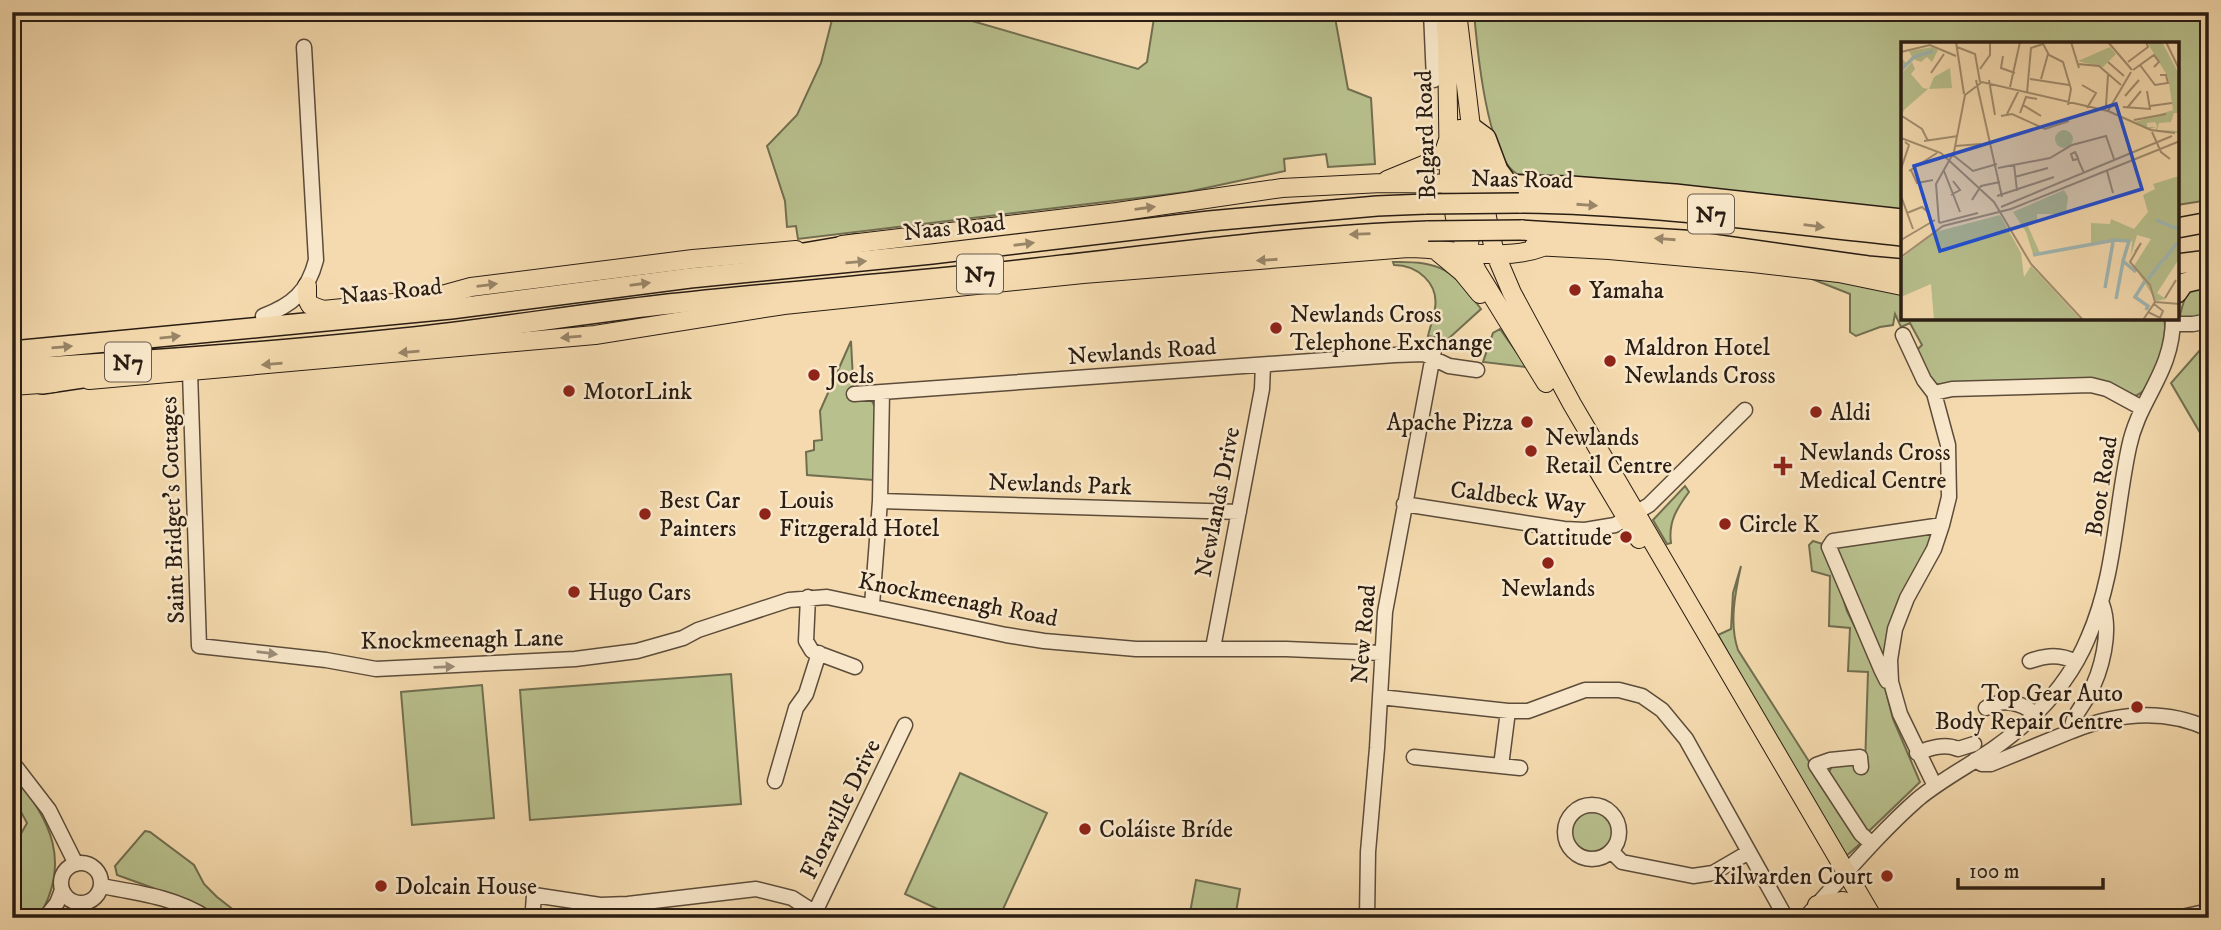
<svg xmlns="http://www.w3.org/2000/svg" width="2221" height="930" font-family="'IM FELL DW Pica',serif">
	<style>
		.green { fill: #b8c08d; stroke: #716e50; stroke-width: 2 }
		.lines { fill: none; stroke-linecap: round; stroke-linejoin: round }
		.stream { stroke: #717a74; stroke-width: 2.5 }
		.minor-casing { stroke: #5c4c3a; stroke-width: 17 }
		.major-casing { stroke: #2a1d13; stroke-width: 20 }
		.highway-casing { stroke: #2a1d13; stroke-width: 22 }
		.minor { stroke: #f8e7ca; stroke-width: 14 }
		.major { stroke: #f4daae; stroke-width: 18 }
		.highway { stroke: #f4daae; stroke-width: 19 }
		.highway-bridge-casing { stroke: #2a1d13; stroke-width: 22; stroke-linecap: butt }
		.highway-bridge { stroke: #f4daae; stroke-width: 19 }
		.oneway { fill: #998568 }
		.oneway2 { fill: #9b8c78 }
		.poi-dot { fill: #8f2418; stroke: #f8e7ca; stroke-width: 2.5 }
		.labels { text-anchor: middle; stroke-width: 5; stroke-linejoin: round; paint-order: stroke }
		.shield { fill: #f8e7ca; stroke: #685a4a; stroke-width: 2 }
		.shield-label { font-size: 23px; font-weight: bold; fill: #2a1d13 }
		.street-label { font-size: 24px; fill: #2a1d13; stroke: #f8e7ca }
		.poi-label { font-size: 24px; fill: #2a1d13; stroke: #f8e7ca; text-anchor: start }
		.inset-river { fill: none; stroke: #a0b8b5; stroke-width: 3.5 }
		.inset-road { fill: none; stroke: #a38e70; stroke-width: 2 }
		.view { fill: #1d4ed8; fill-opacity: 0.15; stroke: #1d4ed8; stroke-width: 3.5 }
		.inset-edge { fill: none; stroke: #2a1d13; stroke-width: 3.5 }
	</style>
	<rect width="100%" height="100%" fill="#f4daae"/>
	<filter id="stains"><feTurbulence type="fractalNoise" baseFrequency=".00286" numOctaves="4"/><feColorMatrix values="0 0 0 0 .2 0 0 0 0 .09 0 0 0 0 .02 0 0 0 .5 -.17"/></filter>
	<radialGradient id="worn" r=".72"><stop offset=".6" stop-color="#630" stop-opacity="0"/><stop offset="1" stop-color="#630" stop-opacity=".3"/></radialGradient>
	<path class="green" d="M834,12H941L1138,69L1147,62L1155,12H1334L1348,89L1371,98L1375,164L1328,167L1326,154L1284,159L1285,171L1187,192L798,239L796,226L787,227L785,201L767,146L797,115L821,63Z
		M1474,12H2209V200L2177,205V44H1902V211L1517,174C1486,155 1477,48 1474,12Z
		M1393,262C1443,261 1452,270 1481,309L1447,340L1428,336C1430,327 1434,317 1435,308C1439,283 1417,265 1394,265Z
		M1812,279L1902,288V318L2164,319C2169,336 2154,393 2134,396C2126,397 2120,392 2114,389L1936,384L1928,379L1915,352L1922,345L1910,323L1901,327L1895,314L1893,325L1880,327L1856,336L1850,332V294Z
		M2209,280V315L2178,324C2184,301 2183,286 2209,280Z
		M1500,329L1527,367L1483,362L1493,333Z
		M851,341L854,399L872,401L877,411L873,480L807,475L806,452L814,450V441L822,440L820,411Z
		M2208,341L2209,342V448L2171,383Z
		M1685,486L1689,492C1677,508 1668,522 1671,543L1667,544L1653,520Z
		M1938,529L1885,670L1835,553L1838,546Z
		M1813,541L1826,545L1847,611L1885,688L1893,719L1920,782L1868,832L1865,831L1829,772L1833,764L1853,765L1856,768L1865,766L1868,672L1848,671L1850,628L1829,626L1830,576L1812,571L1809,545Z
		M1741,566C1735,593 1729,624 1738,650L1861,843L1844,858L1718,635L1731,629L1733,593Z
		M731,674L741,804L530,820L520,690Z
		M482,685L494,818L412,825L401,692Z
		M12,773C51,819 72,863 38,918H12V884L21,871L12,865V850L27,823L20,810L21,805L12,797Z
		M960,773L1047,813L999,918H957L905,894Z
		M1571 832a21 21 0 1 1 42 0a21 21 0 1 1-42 0Z
		M145,831L150,832L194,865L204,884L217,897L244,918H216L189,901L117,875L115,866Z
		M1196,880L1240,889L1235,918H1189Z"/>
	<g class="lines">
		<path class="stream" d="M1420,12L1423,21"/>
		<defs>
			<path id="minor" d="M1431,12L1434,80
				M263,316C293,305 308,291 316,260L304,47
				M2173,324H2193L2209,321
				M1903,335L1924,380L1934,393L1948,445L1949,497L1942,525L1934,549L1907,598L1895,629L1890,660L1891,682L1900,714L1935,786
				M190,372L199,646L326,660L376,669L575,659L637,651L683,638L698,630L789,600L827,597L1006,635L1044,641L1136,649H1286L1381,653
				M1934,393L1952,389L2091,385L2107,389L2142,408
				M854,394L1395,355L1424,354L1449,366L1477,370
				M880,501L1239,512
				M1404,504L1564,529L1585,530L1615,525L1649,505L1745,410
				M808,597L806,641L812,651L855,667
				M872,605L880,501L882,392
				M1213,648L1262,389L1263,365
				M2030,661C2047,655 2060,654 2076,662
				M1891,682L1887,681L1881,669L1829,547L1833,541L1942,525
				M1380,697L1508,711H1528L1585,690H1619L1642,696L1662,710L1686,739L1786,918
				M1986,708C2003,698 2021,702 2035,714
				M2072,731C2117,713 2164,708 2209,729
				M1917,753C1930,748 1945,743 1958,749L1974,744
				M1414,757L1520,768
				M1975,760L1982,764H1991L2072,731C2071,718 2082,707 2088,696C2102,671 2112,631 2102,604
				M12,762L49,810L76,864
				M1501,766L1508,711
				M1861,767L1860,757L1830,760L1816,765L1861,834L1872,844
				M775,781L796,708L806,694L819,653
				M1565 832a27 27 0 1 1 54 0a27 27 0 1 1-54 0Z
				M1611,851L1622,862L1693,876L1713,873L1749,852
				M61 883a20 20 0 1 1 40 0a20 20 0 1 1-40 0Z
				M101,886C139,893 174,897 207,918
				M533,909L534,895L600,905L628,904L756,889L792,898L823,918
				M815,912L905,725
				M45,918L57,903L62,890
				M577,918L579,902
				M1367,918L1368,852L1377,748L1385,612L1435,345
				M1805,918C1842,878 1877,835 1918,799C1941,780 1968,766 1993,749C2033,721 2069,684 2088,638C2115,577 2115,512 2129,447C2139,398 2173,373 2173,318
				M2177,918L2209,911"/>
			<path id="major" d="M1445,12L1447,42L1449,184L1456,223L1477,271L1546,383
				M1457,12L1471,127L1489,228L1495,253L1512,293L1572,404L1873,918
				M1460,129L1472,229L1469,243
				M1387,180L1438,159L1443,155L1448,140
				M842,245L1117,212L1282,188L1382,183L1482,184
				M1534,246L1609,250L1753,263L1839,273L1902,286
				M1433,248L1462,272L1480,294
				M307,286V299L310,305L323,310L424,300L471,287L693,259L796,250
				M89,380L595,335L784,305L1083,274L1408,248C1451,248 1501,263 1543,247
				M12,386L54,383
				M1596,467L1639,539
				M1817,905L1843,901L1869,911"/>
			<path id="highway" d="M1471,127L1486,138L1498,170L1509,185
				M1482,184L1571,186L1675,194L1902,219
				M1519,203C1648,204 1774,223 1902,236
				M2177,228L2209,222
				M1521,230L1683,240L1868,266L1902,269
				M780,257L856,244
				M2177,264L2209,260
				M2177,293L2184,283L2209,277
				M12,351L451,309L690,278L932,254L1209,221L1377,206L1426,204
				M12,369C143,361 274,352 404,338C490,329 574,315 660,305C766,293 873,285 980,274C1130,259 1278,236 1428,231
				M42,384L102,375"/>
		</defs>
		<use href="#minor" class="minor-casing"/>
		<use href="#major" class="major-casing"/>
		<use href="#highway" class="highway-casing"/>
		<use href="#minor" class="minor"/>
		<use href="#major" class="major"/>
		<use href="#highway" class="highway"/>
		<defs>
			<path id="highway-bridge" d="M1426,204L1519,203
				M1428,231L1521,230"/>
		</defs>
		<use href="#highway-bridge" class="highway-bridge-casing"/>
		<use href="#highway-bridge" class="highway-bridge"/>
	</g>
	<defs><path id="oneway-solid" d="M-6-.8H1V-3.2L6.5 0L1 3.2V.8H-6Z" transform="scale(1.75)"/></defs>
	<g class="oneway">
		<use href="#oneway-solid" transform="translate(1587 205) rotate(4)"/>
		<use href="#oneway-solid" transform="translate(1145 208) rotate(-8)"/>
		<use href="#oneway-solid" transform="translate(1814 226) rotate(7)"/>
		<use href="#oneway-solid" transform="translate(1360 234) rotate(178)"/>
		<use href="#oneway-solid" transform="translate(1665 239) rotate(-176)"/>
		<use href="#oneway-solid" transform="translate(1024 244) rotate(-7)"/>
		<use href="#oneway-solid" transform="translate(1267 260) rotate(176)"/>
		<use href="#oneway-solid" transform="translate(856 262) rotate(-5)"/>
		<use href="#oneway-solid" transform="translate(640 284) rotate(-8)"/>
		<use href="#oneway-solid" transform="translate(487 285) rotate(-7)"/>
		<use href="#oneway-solid" transform="translate(170 337) rotate(-6)"/>
		<use href="#oneway-solid" transform="translate(571 337) rotate(175)"/>
		<use href="#oneway-solid" transform="translate(62 347) rotate(-5)"/>
		<use href="#oneway-solid" transform="translate(409 352) rotate(175)"/>
		<use href="#oneway-solid" transform="translate(272 364) rotate(175)"/>
	</g>
	<g class="oneway2">
		<use href="#oneway-solid" transform="translate(267 653) rotate(7)"/>
		<use href="#oneway-solid" transform="translate(444 667) rotate(-2)"/>
	</g>
	<g class="poi-dot">
		<circle cx="1575" cy="290" r="7"/>
		<circle cx="1276" cy="328" r="7"/>
		<circle cx="1610" cy="361" r="7"/>
		<circle cx="814" cy="375" r="7"/>
		<circle cx="569" cy="391" r="7"/>
		<circle cx="1816" cy="412" r="7"/>
		<circle cx="1527" cy="422" r="7"/>
		<circle cx="1531" cy="451" r="7"/>
		<path d="M1779.5 455.5h7v7h7v7h-7v7h-7v-7h-7v-7h7z"/>
		<circle cx="645" cy="514" r="7"/>
		<circle cx="765" cy="514" r="7"/>
		<circle cx="1725" cy="524" r="7"/>
		<circle cx="1626" cy="537" r="7"/>
		<circle cx="1548" cy="563" r="7"/>
		<circle cx="574" cy="592" r="7"/>
		<circle cx="2137" cy="707" r="7"/>
		<circle cx="1085" cy="829" r="7"/>
		<circle cx="1887" cy="876" r="7"/>
		<circle cx="381" cy="886" r="7"/>
	</g>
	<g class="labels">
		<g class="shield">
			<rect x="1688" y="194.5" width="46" height="39" rx="5"/>
			<rect x="957" y="254.5" width="46" height="39" rx="5"/>
			<rect x="105" y="342.5" width="46" height="39" rx="5"/>
		</g>
		<g class="shield-label">
			<text x="1711" y="222">N7</text>
			<text x="980" y="282">N7</text>
			<text x="128" y="370">N7</text>
		</g>
		<g class="street-label">
			<text transform="translate(1425 135) rotate(-92)" y="8">Belgard Road</text>
			<text transform="translate(1522 179) rotate(1)" y="8">Naas Road</text>
			<text transform="translate(954 227) rotate(-6)" y="8">Naas Road</text>
			<text transform="translate(391 291) rotate(-6)" y="8">Naas Road</text>
			<text transform="translate(1142 351) rotate(-4)" y="8">Newlands Road</text>
			<text transform="translate(1060 484) rotate(2)" y="8">Newlands Park</text>
			<text transform="translate(2101 486) rotate(-81)" y="8">Boot Road</text>
			<text transform="translate(1518 497) rotate(7)" y="8">Caldbeck Way</text>
			<text transform="translate(1217 502) rotate(-79)" y="8">Newlands Drive</text>
			<text transform="translate(172 510) rotate(-92)" y="8">Saint Bridget's Cottages</text>
			<text transform="translate(958 599) rotate(11)" y="8">Knockmeenagh Road</text>
			<text transform="translate(1363 634) rotate(-85)" y="8">New Road</text>
			<text transform="translate(462 639) rotate(-1)" y="8">Knockmeenagh Lane</text>
			<text transform="translate(840 809) rotate(-64)" y="8">Floraville Drive</text>
		</g>
		<g class="poi-label">
			<text x="1589" y="298">Yamaha</text>
			<text x="1290" y="322">Newlands Cross<tspan x="1290" dy="28">Telephone Exchange</tspan></text>
			<text x="1624" y="355">Maldron Hotel<tspan x="1624" dy="28">Newlands Cross</tspan></text>
			<text x="828" y="383">Joels</text>
			<text x="583" y="399">MotorLink</text>
			<text x="1830" y="420">Aldi</text>
			<text x="1513" y="430" text-anchor="end">Apache Pizza</text>
			<text x="1545" y="445">Newlands<tspan x="1545" dy="28">Retail Centre</tspan></text>
			<text x="1799" y="460">Newlands Cross<tspan x="1799" dy="28">Medical Centre</tspan></text>
			<text x="659" y="508">Best Car<tspan x="659" dy="28">Painters</tspan></text>
			<text x="779" y="508">Louis<tspan x="779" dy="28">Fitzgerald Hotel</tspan></text>
			<text x="1739" y="532">Circle K</text>
			<text x="1612" y="545" text-anchor="end">Cattitude</text>
			<text x="1548" y="596" text-anchor="middle">Newlands</text>
			<text x="588" y="600">Hugo Cars</text>
			<text x="2123" y="701" text-anchor="end">Top Gear Auto<tspan x="2123" dy="28">Body Repair Centre</tspan></text>
			<text x="1099" y="837">Coláiste Bríde</text>
			<text x="1873" y="884" text-anchor="end">Kilwarden Court</text>
			<text x="395" y="894">Dolcain House</text>
		</g>
	</g>
	<g transform="translate(1901 42)">
		<rect width="278" height="278" fill="#f4daae"/>
		<path d="M246,0H261L278,32L279,71H273L270,80L258,81L256,88L278,89L276,91L255,88L256,83L254,80L246,81V85H255L249,87L231,81L272,68L267,35ZM32,5L37,8L31,20L26,15L20,20L12,17L8,9ZM209,5L215,12L202,25L177,19ZM0,15L5,21L2,30L11,20L14,27L10,32L22,46L28,47L33,35L49,26L51,46L27,47L3,68L0,76ZM154 97a9 9 0 1 1 18 0a9 9 0 1 1-18 0ZM278,134V217L256,251L265,257L255,259L233,224L250,197L236,193L230,214L231,199L213,197L190,202V181L209,182L210,177L233,187L247,170L242,153L254,147L252,142ZM163,148L167,155L165,172H136V181L126,182L139,211L132,212L125,190L112,170ZM99,173L120,211L123,235L130,224L180,278H33L30,242L0,255V217L34,190Z" fill="#b8c08d"/>
		<path class="inset-river" d="M0,28L13,15L32,9M255,178L279,188M132,213L214,198L228,199L222,219L235,230M263,218L276,201M247,237L262,218M244,239L234,255L247,264L245,268M204,246L212,200M215,257L222,220"/>
		<path class="inset-road" d="M55,0L63,52M141,0L148,13L162,20L170,47L167,63M170,0L178,26M207,0L231,28M265,0L279,29M56,5L74,12L79,40M0,10L29,3L55,14M102,14L100,26L114,31M207,20L223,34M227,20L247,5L245,0M177,22L198,24L220,43M239,23L254,43L267,41L265,33H259M79,27L89,13V0M232,28L253,13L258,20L253,25M30,31L43,12M129,37L168,43M140,37L147,12M75,38L101,155M88,38L94,73M181,43L195,51L186,66M109,45L119,0M126,51L130,6L142,2M224,54L238,38M122,63L140,74M205,64L207,33M249,64L271,61M222,65L249,67L246,49M226,66L240,49M207,69L230,30M119,71L125,55L136,57M106,72L118,48M1,74L21,87L27,99M100,74L111,72L144,87L168,79M233,78L265,72M250,88L274,91M251,90L260,110L269,117M0,96L40,111L93,160L130,222L182,278M23,99L57,94M54,104L80,102M52,113L72,129L96,122M177,117L172,118L170,112L174,110L177,116V117L179,122L183,131M113,122L116,149M97,126L149,116L171,103L205,94L213,117M0,127L8,103L4,100M10,128L16,141L32,138M8,129L36,111M43,129L59,170M206,129L212,151M114,135L147,126M50,153L59,148L52,139M0,154L12,187M96,154L153,135M71,158L80,144L99,140M100,165L271,94M6,171L21,165L28,171M38,181L35,142L53,110L64,53L81,40L207,69L250,88M38,181L77,171M0,198L34,178M234,210L240,201L229,220L249,243L254,260L242,278M0,215L42,184L110,167L279,99M264,256L275,238M254,260L279,262M247,270L259,276L262,269L253,262"/>
		<path class="view" d="M215,62L241,147L39,209L13,124Z"/>
		<rect width="278" height="278" class="inset-edge"/>
	</g>
	<rect width="2221" height="930" fill="none" stroke="#f4daae" stroke-width="42"/>
	<rect x="14" y="14" width="2193" height="902" fill="none" stroke="#2a1d13" stroke-width="3.5"/>
	<rect x="21" y="21" width="2179" height="888" fill="none" stroke="#2a1d13" stroke-width="2"/>
	<path d="M1958 878v10h145v-10" fill="none" stroke="#2a1d13" stroke-width="3.5"/>
	<text x="1969" y="878" font-size="21" fill="#2a1d13" stroke="#f8e7ca" stroke-width="5" paint-order="stroke">100 m</text>
	<rect width="100%" height="100%" filter="url(#stains)"/>
	<rect width="100%" height="100%" fill="url(#worn)"/>
</svg>
